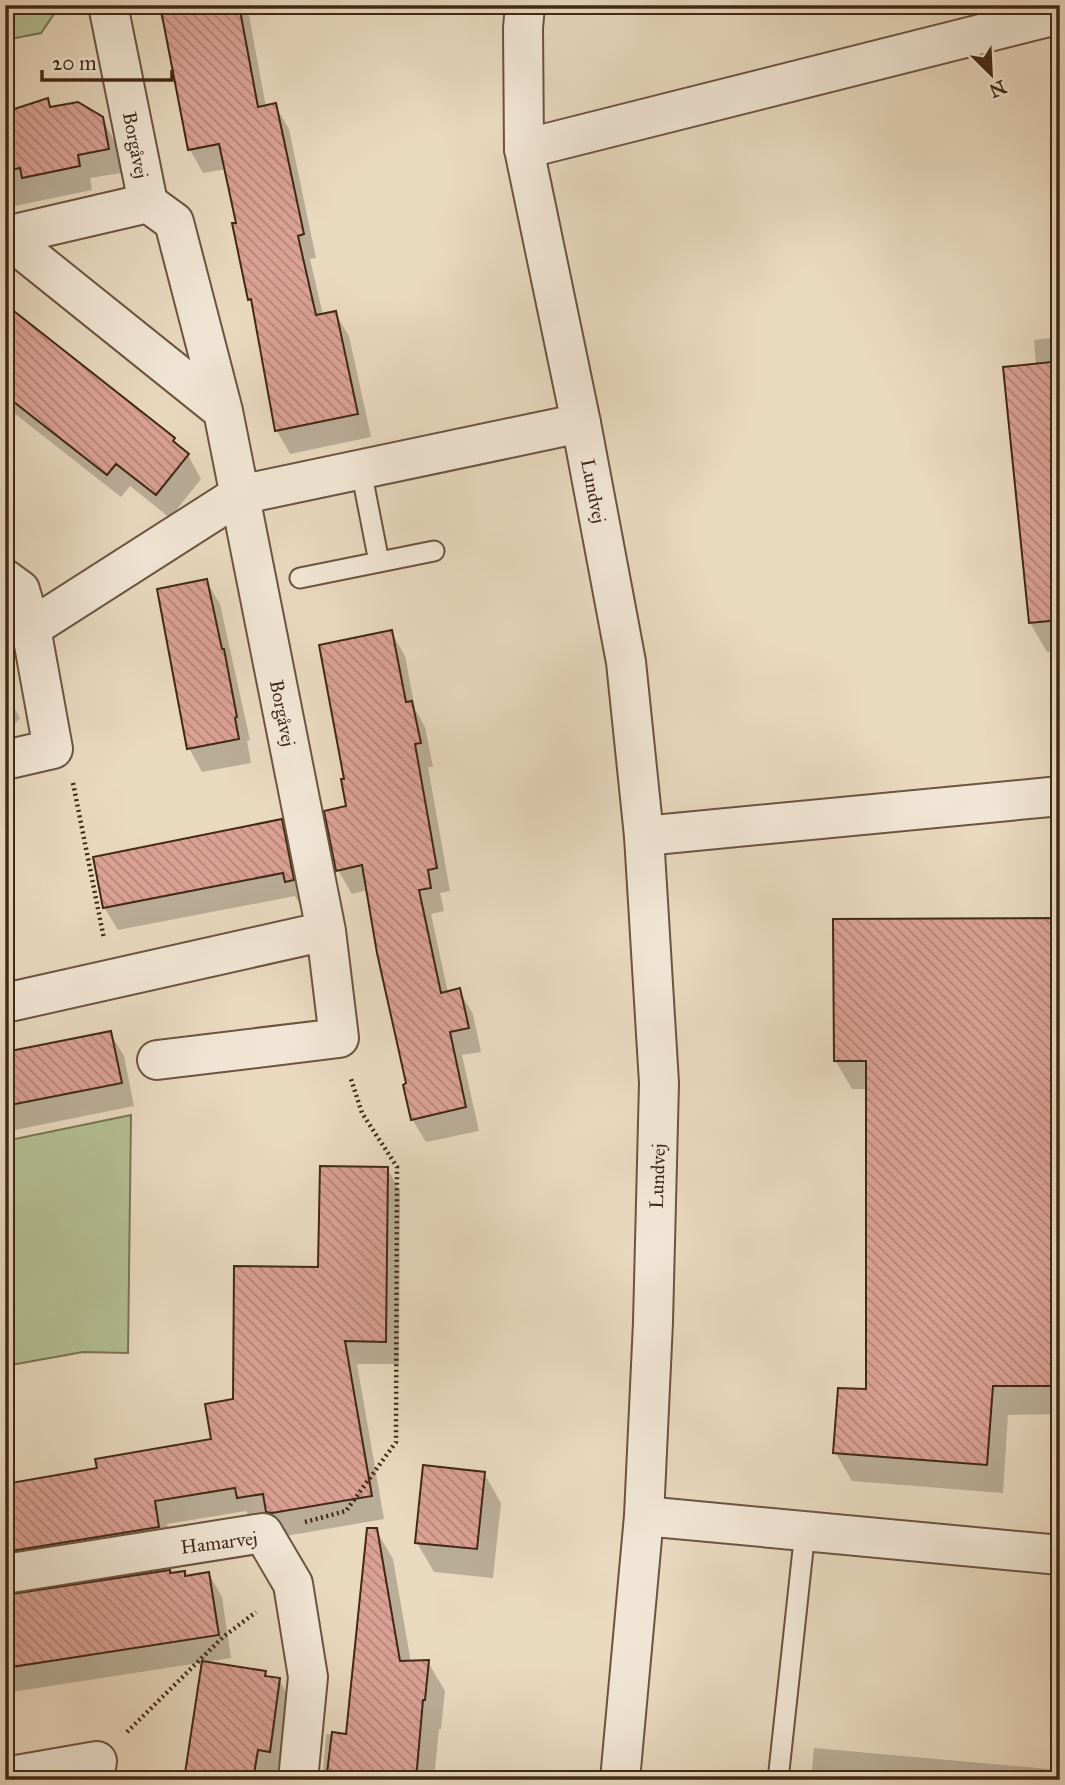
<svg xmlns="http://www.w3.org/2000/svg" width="1065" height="1785" font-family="'IM FELL Great Primer',serif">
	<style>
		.green { fill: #b3c094; stroke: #7a7455; stroke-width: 2 }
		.shadow { fill: #0003 }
		.building { fill: url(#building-back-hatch); stroke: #422816; stroke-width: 2 }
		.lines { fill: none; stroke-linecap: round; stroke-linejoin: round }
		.service-casing { stroke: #6c5440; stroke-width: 23 }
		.minor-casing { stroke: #6c5440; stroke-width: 42 }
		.tertiary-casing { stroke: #6c5440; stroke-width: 42 }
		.path { stroke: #422816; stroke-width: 4.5; stroke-dasharray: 2 3.5; stroke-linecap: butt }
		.service { stroke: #f1e6d5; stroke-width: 19 }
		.minor { stroke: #f1e6d5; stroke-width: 38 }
		.tertiary { stroke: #f1e6d5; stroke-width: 38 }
		.labels { text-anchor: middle; stroke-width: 7; stroke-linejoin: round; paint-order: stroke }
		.street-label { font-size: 19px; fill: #422816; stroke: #f1e6d5 }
	</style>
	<defs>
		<pattern id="building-back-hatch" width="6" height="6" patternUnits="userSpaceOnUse" patternTransform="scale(1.75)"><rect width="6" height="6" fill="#dba195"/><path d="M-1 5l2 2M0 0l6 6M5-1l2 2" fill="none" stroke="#b38379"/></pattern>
	</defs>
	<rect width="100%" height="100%" fill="#e9d9bf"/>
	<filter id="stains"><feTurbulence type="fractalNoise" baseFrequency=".00286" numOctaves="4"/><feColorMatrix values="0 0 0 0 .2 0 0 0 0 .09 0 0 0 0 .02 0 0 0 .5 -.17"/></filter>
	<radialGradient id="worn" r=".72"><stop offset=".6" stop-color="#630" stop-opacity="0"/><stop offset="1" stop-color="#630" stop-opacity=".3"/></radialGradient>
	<path class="green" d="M5,5H52L54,14L41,33L5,40Z
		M131,1115L128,1353L83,1352L5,1366V1141Z"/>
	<path class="shadow" d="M158,5H247L266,107L275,105L289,129L316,258L310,259L323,315L335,313L349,336L371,437L290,454L277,431L255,310L249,299L238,224L226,169L203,173L190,150L166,28L161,19Z
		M102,119L116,143L121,173L90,178L92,190L5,208V124Z
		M5,312L174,439L179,448L188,455L201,479L170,518L130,486L121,497L5,406Z
		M1060,337V651L1047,652L1030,623L1005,368L1036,365L1034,340Z
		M206,581L220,604L250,740L247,741L251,763L202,772L189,748Z
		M391,632L405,656L415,709L425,727L433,767H428L450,891L440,893L444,911L431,914L448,993L459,990L473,1014L481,1052L462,1055L479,1131L426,1142L412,1119L408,1084L368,890L352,894L338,870L348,808L346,780Z
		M5,680L15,697L11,702L20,718L5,735Z
		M281,821L294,845L306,904L300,905L295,896L118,930L104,907Z
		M1060,920V1414L1008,1415L1003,1493L852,1481L835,1452L867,1391L868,1089H852L835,1060Z
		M110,1033L124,1056L134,1106L5,1132V1053Z
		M387,1168L400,1191L399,1364H357L384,1519L286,1536L251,1521L246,1511L167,1524L171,1550L5,1580V1486L99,1470L213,1441L235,1401Z
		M484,1473L501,1503L493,1578L434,1572L417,1543Z
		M376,1530L393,1559L411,1663L428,1662L445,1691L441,1729H439L434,1780H327L323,1772L326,1734L347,1736Z
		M184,1573L187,1578L209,1574L222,1597L231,1658L5,1693V1597Z
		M265,1673L268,1678L279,1679L292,1703L291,1780H186Z
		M814,1748L1060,1770V1780H811Z"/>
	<path class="building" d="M160,5H239L258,107L276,103L304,234L298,236L316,315L336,311L358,414L275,431L251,299L248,300L232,223H236L219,144L188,150Z
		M48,98L50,107L78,102L103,117L109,149L78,155L80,166L22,178L20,168L5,171V112Z
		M5,304L175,438L173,441L189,454L156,495L116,464L107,475L5,395Z
		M1060,361V620L1029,623L1003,367Z
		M207,579L222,649H224L237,717L235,718L239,739L187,749L157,589Z
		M392,630L406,702L412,701L421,743L415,744L437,868L428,870L431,888L419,890L441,993L460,988L469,1028L450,1032L466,1107L411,1120L403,1085L406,1083L377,953L362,865L336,871L324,811L346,806L341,779H344L319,645Z
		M282,819L294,880L285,882L283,873L103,908L93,857Z
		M1060,918V1386H993L987,1465L833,1453L838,1388L866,1389V1061H834L833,919Z
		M111,1031L122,1083L5,1106V1052Z
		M320,1166L388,1167L386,1342L345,1341L372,1496L272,1513L266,1512L263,1494L237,1498L235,1488L155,1501L159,1527L5,1552V1484L97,1468L95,1459L211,1439L205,1404L233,1399L234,1266L318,1267Z
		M423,1465L485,1472L477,1549L415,1543Z
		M367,1528H377L400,1661L429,1660L425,1700H423L416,1780H343V1774L327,1773L332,1732L346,1734Z
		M170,1570V1573L185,1571V1576L209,1572L219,1635L5,1668V1595Z
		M202,1661L266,1671L265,1676L280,1678L270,1752L258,1750L253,1780H184Z"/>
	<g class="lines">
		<defs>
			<path id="service" d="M361,470L379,562
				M300,578L434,551
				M778,1780L805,1531"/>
			<path id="minor" d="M108,5L148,203
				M524,149L1060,14
				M5,236L223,411
				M6,236L148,203L174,222L223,411L326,931L339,1038L157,1060
				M5,579L20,590L31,628L53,749L5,760
				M31,628L239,495L581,423
				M644,836L1060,796
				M5,1003L326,931
				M644,1516L1060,1555
				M5,1574L263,1533L293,1584L308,1677L298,1780
				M5,1777L97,1761L94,1780"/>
			<path id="tertiary" d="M525,5L523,28L524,149L581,423L626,662L644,836L659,1083L653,1322L644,1516L620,1780"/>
		</defs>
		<use href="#service" class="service-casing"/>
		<use href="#minor" class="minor-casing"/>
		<use href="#tertiary" class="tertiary-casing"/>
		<path class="path" d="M73,783L104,939
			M305,1522L346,1511L396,1442L397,1167L362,1113L350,1076
			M127,1732L223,1637L256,1612"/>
		<use href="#service" class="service"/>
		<use href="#minor" class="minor"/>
		<use href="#tertiary" class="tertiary"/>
	</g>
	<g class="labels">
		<g class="street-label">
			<text transform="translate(136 145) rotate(79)" y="7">Borgåvej</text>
			<text transform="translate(594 491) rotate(79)" y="7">Lundvej</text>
			<text transform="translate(283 713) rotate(79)" y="7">Borgåvej</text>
			<text transform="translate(657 1176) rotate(-88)" y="7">Lundvej</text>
			<text transform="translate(219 1542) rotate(-7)" y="7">Hamarvej</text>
		</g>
	</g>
	<rect width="1065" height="1785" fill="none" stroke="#e9d9bf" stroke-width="28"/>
	<rect x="7" y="7" width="1051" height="1771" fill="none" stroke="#422816" stroke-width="3.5"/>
	<rect x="14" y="14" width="1037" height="1757" fill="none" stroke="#422816" stroke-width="2"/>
	<g transform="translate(991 74) rotate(156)" stroke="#f1e6d5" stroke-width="5" paint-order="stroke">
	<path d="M0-5L12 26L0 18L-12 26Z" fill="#422816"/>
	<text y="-10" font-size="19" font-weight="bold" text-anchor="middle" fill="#422816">N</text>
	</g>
	<path d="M42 70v10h130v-10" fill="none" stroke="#422816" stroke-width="3.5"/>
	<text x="52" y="70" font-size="21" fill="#422816" stroke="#f1e6d5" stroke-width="5" paint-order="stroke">20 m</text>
	<rect width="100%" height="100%" filter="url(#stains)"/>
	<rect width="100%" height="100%" fill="url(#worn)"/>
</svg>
